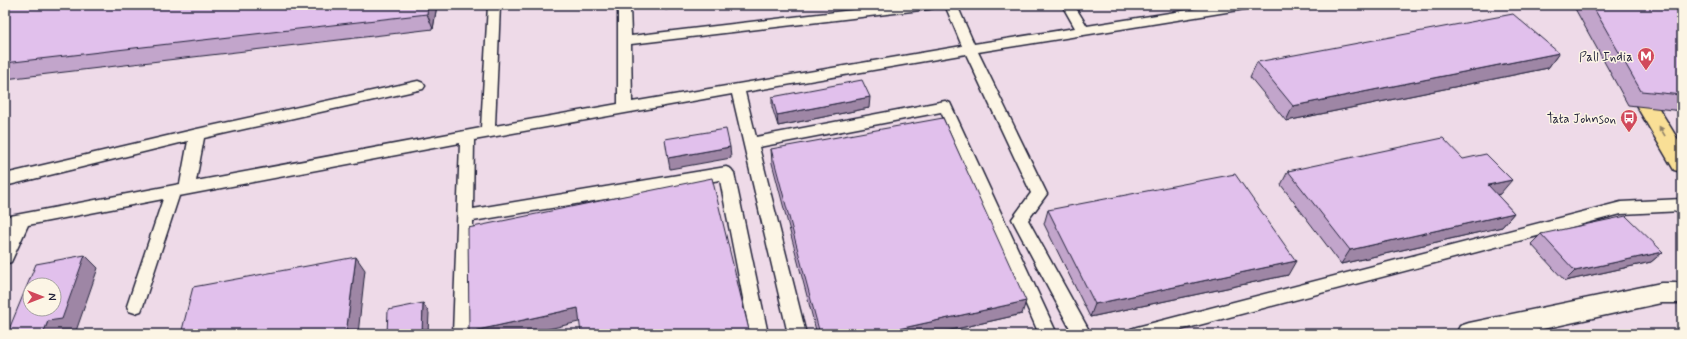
<svg xmlns="http://www.w3.org/2000/svg" width="1687" height="339" font-family="Mynerve,sans-serif">
	<style>
		.built { fill: #eedae8; fill-rule: evenodd }
		.lines { fill: none; stroke-linecap: round; stroke-linejoin: round }
		.service-casing { stroke: #22223b; stroke-width: 3 }
		.minor-casing { stroke: #22223b; stroke-width: 3 }
		.primary-casing { stroke: #22223b; stroke-width: 3 }
		.service { fill: #fcf5e5; fill-rule: evenodd }
		.minor { fill: #fcf5e5; fill-rule: evenodd }
		.primary { fill: #f9df96; fill-rule: evenodd }
		.wall { fill: #c2a5cb; stroke: #22223b }
		.shaded-wall { fill: #9e86a5; stroke: #22223b }
		.building { fill: #e1c0ec; stroke: #22223b; fill-rule: evenodd }
		.oneway { fill: #8e8068 }
		.labels { text-anchor: middle; stroke-width: 3; stroke-linejoin: round; paint-order: stroke }
		.poi-label { font-size: 13px; fill: #22223b; stroke: #fcf5e5; text-anchor: end }
	</style>
	<rect width="100%" height="100%" fill="#f4e5e7"/>
	<filter id="ink" filterUnits="userSpaceOnUse"><feTurbulence type="fractalNoise" baseFrequency=".025" numOctaves="2"/><feDisplacementMap in="SourceGraphic" scale="8" xChannelSelector="R" yChannelSelector="G"/><feConvolveMatrix kernelMatrix="1 2 1 2 8 2 1 2 1" color-interpolation-filters="sRGB"/></filter>
	<g filter="url(#ink)">
		<path class="built" d="M5,5H1682V334H5ZM30,285H54V309H30Z"/>
		<g class="lines">
			<defs>
				<path id="service" d="M488,5H500L495,126L618,104V5H630L631,36L895,5H935L933,8L929,9L631,44L632,102L962,46L945,5H957L974,44L1075,28L1062,5H1074L1087,26L1220,5H1251L1249,8L1245,9L978,52L1047,194L1028,220L1091,334H1073L1012,219L1031,193L966,54L745,92L756,137L945,101L950,103L1057,334H1039L941,112L759,147L806,334H788L732,94L474,140L473,209L726,167L731,169L734,173L768,334H750L720,180L473,221L471,334H453L460,143L179,196L143,306L141,311L135,313L129,311L127,306L163,199L28,225L11,262L5,264V240L10,228L5,229V217L180,184L188,141L5,186V174L197,129L418,81L423,83L425,86L423,89L204,138L196,181L481,128Z
					M1682,199V211L1621,214L1165,334H1128L1131,329L1137,327L1621,202Z"/>
				<path id="minor" d="M1661,283H1682V303H1661L1520,334H1456L1460,326L1469,323Z"/>
				<path id="primary" d="M1632,74L1639,76L1682,146V172L1674,170L1622,81L1625,76Z"/>
			</defs>
			<use href="#service" class="service-casing"/>
			<use href="#minor" class="minor-casing"/>
			<use href="#primary" class="primary-casing"/>
			<use href="#service" class="service"/>
			<use href="#minor" class="minor"/>
			<use href="#primary" class="primary"/>
		</g>
		<path class="wall" d="M12,5H437L433,29L5,79V16Z
			M664,5H707L665,10Z
			M1573,5H1682V111L1628,105Z
			M1559,53L1548,68L1286,121L1250,77L1257,62Z
			M772,97L869,108L778,126L772,107Z
			M771,149L1022,314L934,334H817L772,163Z
			M1463,159L1500,194L1497,195L1514,213L1502,227L1341,264L1281,185L1288,171Z
			M1048,210L1288,275L1090,317L1044,224Z
			M1541,234L1663,252L1651,262L1565,281L1531,244Z"/>
		<path class="shaded-wall" d="M428,5H437L433,29L427,14Z
			M1559,53L1548,68L1286,121L1293,106Z
			M870,97L869,108L778,126L777,115Z
			M730,147L731,158L670,169L668,158Z
			M1512,180L1500,194L1477,199L1488,185Z
			M1514,213L1502,227L1341,264L1350,250Z
			M1663,252L1651,262L1565,281L1575,271Z
			M85,255L98,268L76,331L62,333V334H43L48,321Z
			M356,257L365,270L358,334H346Z
			M1296,261L1288,275L1090,317L1095,304Z
			M1026,301L1022,314L934,334H876Z
			M423,303L429,313L428,334H422Z
			M578,308L583,321L527,334H470L469,332Z"/>
		<path class="building" d="M12,5H428L427,14L5,63V16Z
			M1592,5H1682V95L1641,91Z
			M1513,14L1559,53L1293,106L1257,62Z
			M862,80L870,97L777,115L772,97Z
			M943,118L1026,301L876,334H820L771,149Z
			M726,129L730,147L668,158L665,139Z
			M1443,138L1463,159L1486,154L1512,180L1488,185L1514,213L1350,250L1288,171Z
			M1235,174L1296,261L1095,304L1048,210Z
			M712,178L750,334H581L578,308L469,332L468,228Z
			M1626,216L1663,252L1575,271L1541,234Z
			M85,255L62,319L48,321L43,334H7L36,264ZM30,285H54V309H30Z
			M356,257L346,334H181L193,287Z
			M423,303L422,334H387L388,310Z
			M119,332L118,334H107Z"/>
		<defs><path id="oneway-solid" d="M-6-.8H1V-3.2L6.5 0L1 3.2V.8H-6Z"/></defs>
		<use class="oneway" href="#oneway-solid" transform="translate(1662 131) rotate(-121)"/>
	</g>
	<defs>
		<symbol id="metro-pin" viewBox="-11 -11 22 30"><path d="M0 17L-7.5 6A9.5 9.5 0 1 1 7.5 6Z" fill="#d1495b" stroke="#fcf5e5"/><path d="M-5.5 5V-5H-3L0 0L3-5H5.5V5H3V-.5L0 4L-3-.5V5Z" fill="#fff"/></symbol>
		<symbol id="bus-pin" viewBox="-11 -11 22 30"><path d="M0 17L-7.5 6A9.5 9.5 0 1 1 7.5 6Z" fill="#d1495b" stroke="#fcf5e5"/><path d="M-5-6H5V4H4V6H2V4H-2V6H-4V4H-5ZM-3.5-4V0h7V-4ZM-3.5 1.2v1.5H-2V1.2ZM2 1.2v1.5H3.5V1.2Z" fill="#fff"/></symbol>
	</defs>
	<g fill-rule="evenodd">
		<use href="#metro-pin" x="1636" y="46" width="20" height="27"/>
		<use href="#bus-pin" x="1619" y="108" width="20" height="27"/>
	</g>
	<g class="labels">
		<g class="poi-label">
			<text x="1633" y="61">Pall India</text>
			<text x="1616" y="123">Tata Johnson</text>
		</g>
	</g>
	<rect width="1687" height="339" fill="none" stroke="#fcf5e5" stroke-width="20"/>
	<rect x="10" y="10" width="1667" height="319" fill="none" stroke="#22223b" stroke-width="1.5" filter="url(#ink)"/>
	<g transform="translate(42 297) rotate(90)"><circle r="19" fill="#fcf5e5" stroke="#a5a1a1"/>
	<path d="M0-3L7 15L0 10L-7 15Z" fill="#d1495b"/>
	<text y="-6" font-size="11" font-weight="bold" text-anchor="middle" fill="#22223b">N</text>
	</g>
</svg>
